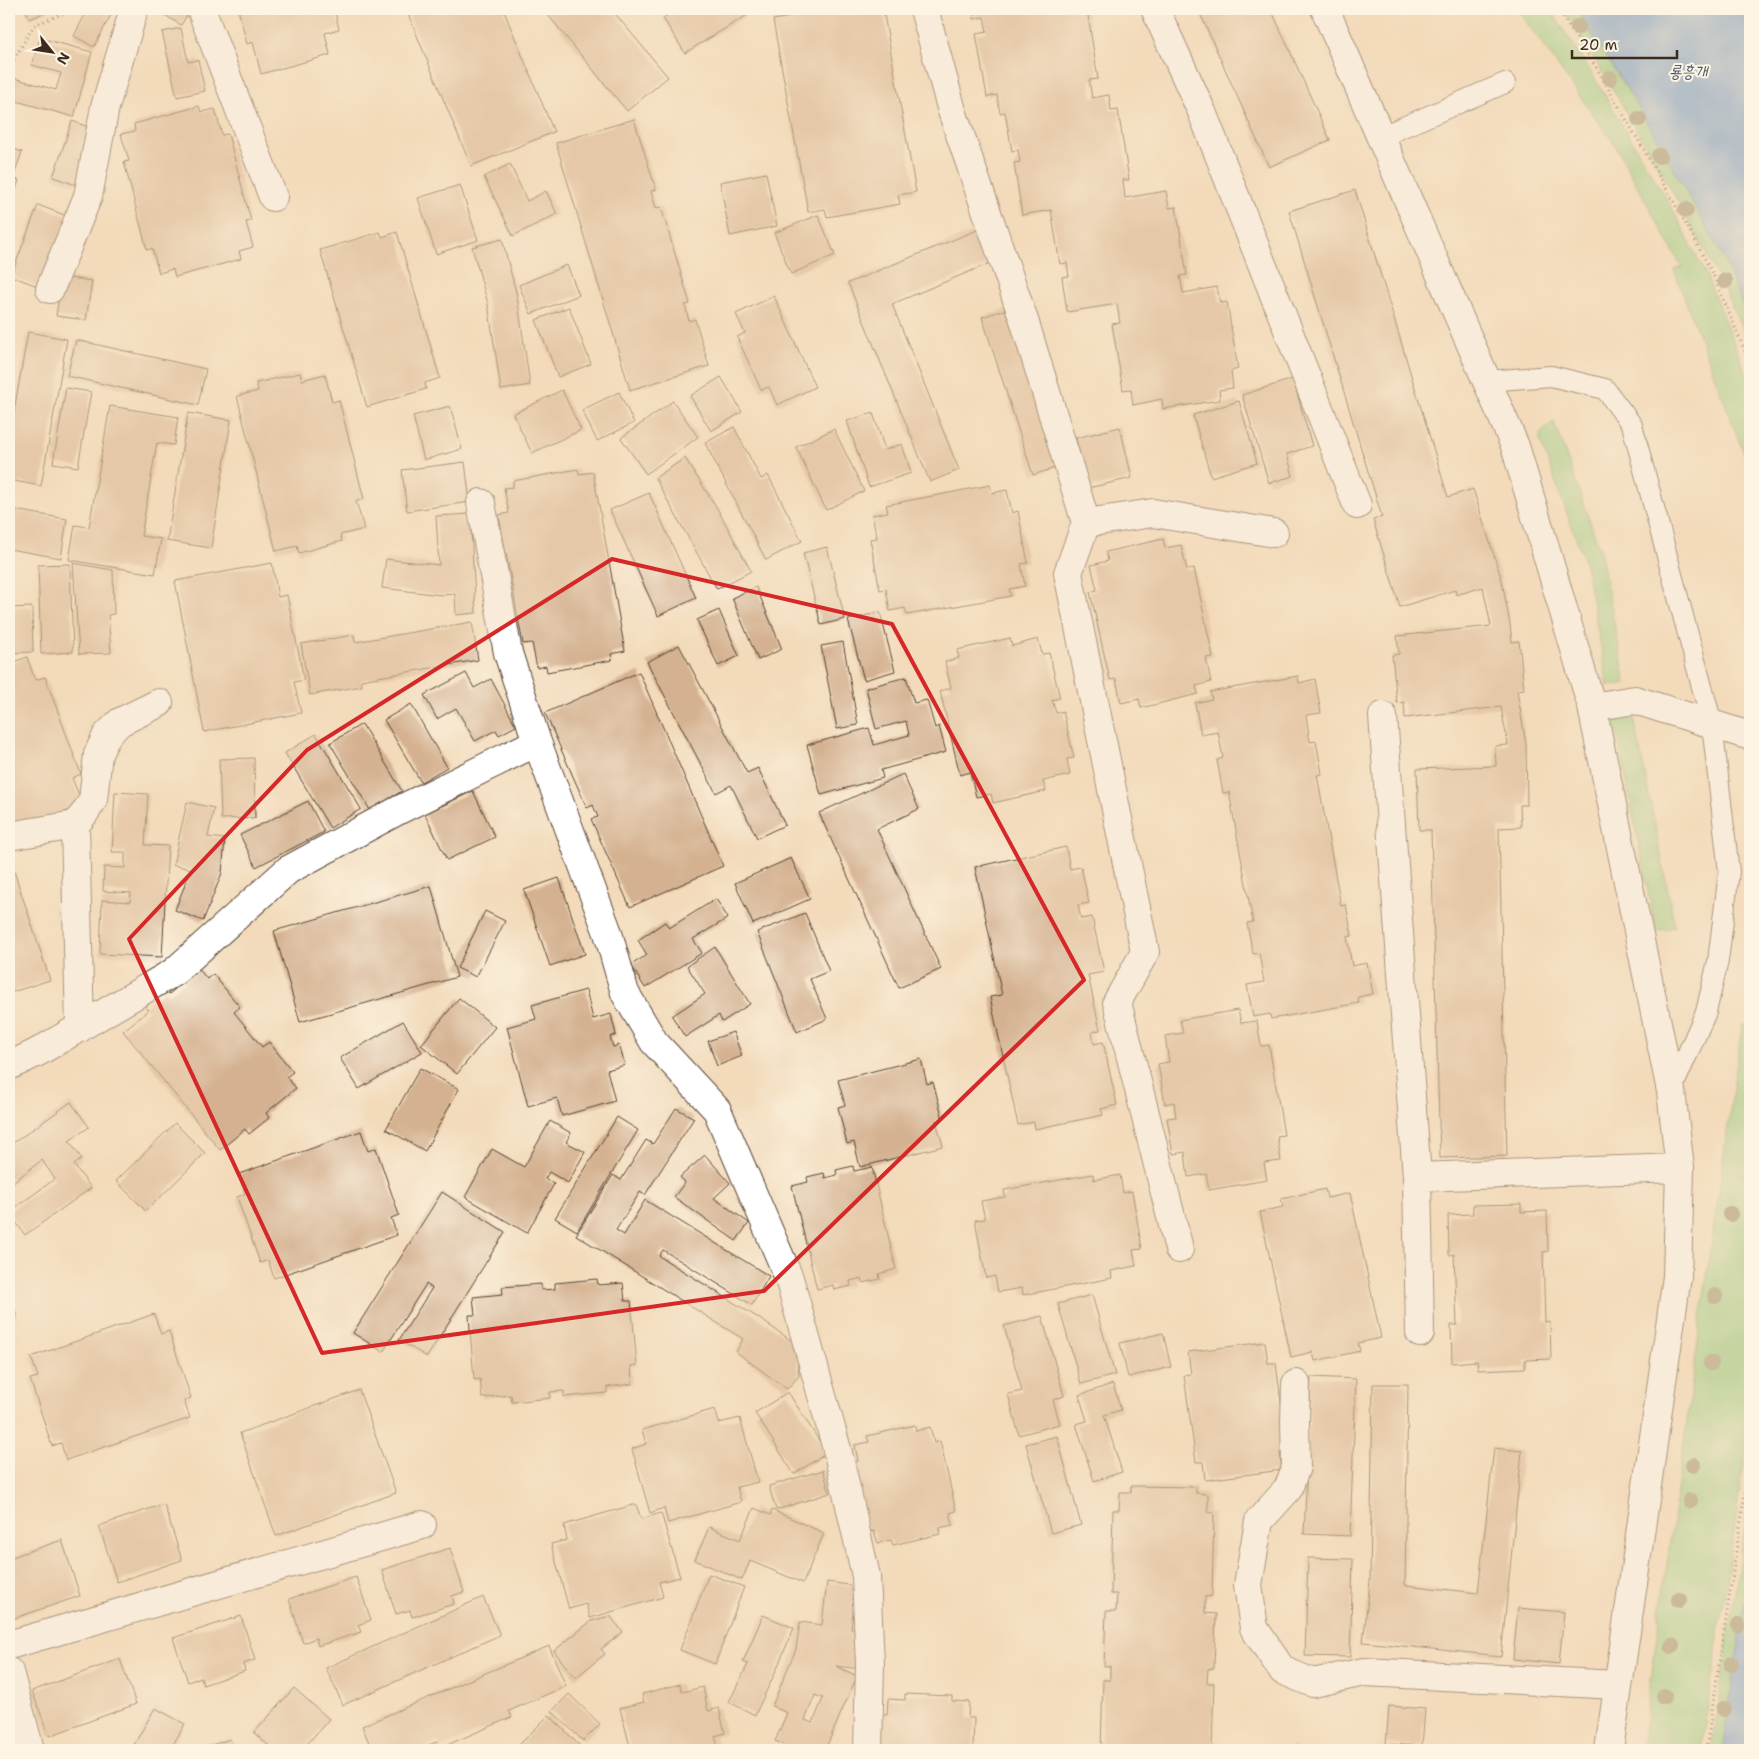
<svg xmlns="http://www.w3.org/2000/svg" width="1759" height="1759" font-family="'Shantell Sans','Poor Story',sans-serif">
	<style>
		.green { fill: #8fcd83; stroke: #657c50 }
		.water { fill: #6b9dd5; stroke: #53647a }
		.building { fill: #d4b190; fill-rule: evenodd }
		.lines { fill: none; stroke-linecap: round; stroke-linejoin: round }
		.service-casing { stroke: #564435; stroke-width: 22 }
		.minor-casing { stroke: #564435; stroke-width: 30 }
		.tertiary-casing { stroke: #564435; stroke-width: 30 }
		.path { stroke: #564435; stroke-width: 3; stroke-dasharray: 1 4; stroke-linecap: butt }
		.service { stroke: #fff; stroke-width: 20 }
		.minor { stroke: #fff; stroke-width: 28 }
		.tertiary { stroke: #fff; stroke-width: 28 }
		.tree { fill: #9b9475 }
		.marked { fill: none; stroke: #d62828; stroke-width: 4; stroke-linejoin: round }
		.labels { text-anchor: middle; stroke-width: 4; stroke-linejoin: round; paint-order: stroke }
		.water-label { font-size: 16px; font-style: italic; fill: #4e5867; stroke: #fcf5e5 }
	</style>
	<rect width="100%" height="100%" fill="#fcf5e5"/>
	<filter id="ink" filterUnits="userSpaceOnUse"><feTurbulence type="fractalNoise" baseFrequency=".02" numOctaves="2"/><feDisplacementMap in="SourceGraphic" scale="10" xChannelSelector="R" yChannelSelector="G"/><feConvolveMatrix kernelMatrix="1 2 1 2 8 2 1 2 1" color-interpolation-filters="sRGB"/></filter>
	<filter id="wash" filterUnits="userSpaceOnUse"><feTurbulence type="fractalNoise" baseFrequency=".0096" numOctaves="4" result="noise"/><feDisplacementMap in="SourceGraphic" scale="20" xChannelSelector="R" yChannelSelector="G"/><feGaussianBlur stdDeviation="1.12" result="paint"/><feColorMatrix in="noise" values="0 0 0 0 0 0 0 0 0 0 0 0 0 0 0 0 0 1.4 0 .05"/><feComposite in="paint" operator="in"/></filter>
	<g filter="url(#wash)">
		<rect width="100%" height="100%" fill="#f2daba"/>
		<path class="green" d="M1517,9H1550L1591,72L1673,210L1706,275L1750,383V469L1674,270L1682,267L1615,145Z
			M1563,9H1576L1642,113L1724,259L1750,323V348C1726,288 1695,231 1663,175C1631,119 1598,63 1563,9Z
			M1554,422L1600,550L1626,683L1608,686L1588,578L1582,554L1540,440C1539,431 1546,427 1554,422Z
			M1633,713L1675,927L1656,931L1614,717Z
			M1750,1024V1424L1701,1750H1641L1742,1025Z
			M1750,1492V1572L1722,1750H1711Z"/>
		<path class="water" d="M1576,9H1750V323L1724,259L1642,113Z
			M1750,1572V1750H1722Z"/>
		<g id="blocks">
			<path class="building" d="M25,9H52L30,19Z
				M88,9H114L94,47L74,36Z
				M155,9H191L181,25Z
				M238,9H326L327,11L334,9L339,29L325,33L330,55L261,74L253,42L247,44Z
				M406,9H503L554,132L471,166Z
				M543,9H611L668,77L627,111Z
				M678,9H757L685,53L663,18Z
				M789,9H883L916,192L898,195L900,204L827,217L825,209L808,212L773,20L790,17Z
				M973,9H1087L1098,79L1089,80L1092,98L1109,95L1111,111L1118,110L1129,180H1123L1125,198L1166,191L1169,208L1176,207L1187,275L1180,276L1183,293L1217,287L1220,303L1227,302L1238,369L1231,371L1233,388L1219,390L1220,400L1163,409L1162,399L1133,405L1131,389L1123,390L1112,324L1120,323L1117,304L1067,312L1062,277L1069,276L1067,263L1060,264L1051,210L1022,215L1014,163L1020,162L1018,150L1012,151L1005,112L1000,113L997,95L987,97L976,34L987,32L984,17L974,19Z
				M1198,9H1271L1330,140L1269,167Z
				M181,28L188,62L198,60L205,91L177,97L162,32Z
				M40,38L92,52L74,117L9,99L10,77L56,90L61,73L32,65Z
				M199,106L201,112L215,109L222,135L228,134L251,221L246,222L253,247L239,251L241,259L175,277L173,269L159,273L152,248L147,250L124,162L129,161L121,134L135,131L134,124Z
				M634,119L656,190L651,191L656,208L661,207L690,304L685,305L689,321L695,319L709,366L630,390L556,143Z
				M72,121L94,129L76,185L53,177Z
				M9,147L22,152L13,178L19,180L9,210Z
				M510,164L527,201L546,191L557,214L513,236L484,177Z
				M766,173L777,226L730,236L720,182Z
				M460,185L478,240L436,254L418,198Z
				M1355,190L1448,497L1473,489L1502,581L1510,624L1512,642L1519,641L1524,689L1517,690L1526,745L1527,805H1520L1521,827L1499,828L1507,1156L1440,1158L1431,830H1419L1417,769L1496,766L1495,746L1508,745L1501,707L1405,718L1404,702L1397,703L1392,655L1399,654L1397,636L1491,626L1483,587L1456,595L1455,590L1400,607L1373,520L1382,517L1289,211Z
				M38,205L67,216L40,287L11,276Z
				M818,215L835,255L791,274L774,233Z
				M982,228L995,261L892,304L959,470L930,482L848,283Z
				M380,232L382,237L397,232L440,378L425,383L426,389L367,407L320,250Z
				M502,239L517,296L530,385L501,390L488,304L472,247Z
				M567,265L579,295L531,314L519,285Z
				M62,277L92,281L86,320L56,316Z
				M774,296L815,387L777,405L769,387L761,390L737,337L745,333L736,314Z
				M569,307L591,364L558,377L536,320Z
				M1010,308L1061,466L1033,475L982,317Z
				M28,332L67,339L41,486L9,480V439Z
				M76,340L206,369L198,405L67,376Z
				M300,373L302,380L325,374L332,402L339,400L364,499L356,501L364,529L340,535L342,541L299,553L297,546L276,551L237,396L258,391L256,383Z
				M721,377L742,412L711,431L690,396Z
				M1293,379L1312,446L1287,454L1293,476L1269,483L1242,395Z
				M66,388L91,392L78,467L53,463Z
				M562,390L581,430L532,453L513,414Z
				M619,392L634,423L597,441L582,410Z
				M673,401L698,437L646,474L621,438Z
				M1239,401L1257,463L1211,477L1193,415Z
				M110,406L178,417L174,445L157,443L141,536L161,539L155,574L69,560L75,525L89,527Z
				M450,406L462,449L424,460L413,416Z
				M188,413L231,420L211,548L167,541Z
				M873,413L885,450L902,444L911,473L869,487L847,421Z
				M734,427L761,479L768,475L802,541L766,560L705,443Z
				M1120,427L1132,478L1088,488L1076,438Z
				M834,429L864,491L826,510L796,447Z
				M685,458L717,508L751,571L717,589L655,478Z
				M465,462L470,502L407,511L402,470Z
				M578,469L579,474L593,472L625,651L611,654L612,660L547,672L546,666L537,668L532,643L523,644L499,515L509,513L504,488L513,487V481Z
				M990,485L992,493L1007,490L1012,513L1018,511L1028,563L1021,564L1025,586L1009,589L1011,596L907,615L905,608L890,611L886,589L880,590L870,539L877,538L872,515L888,512L886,505Z
				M649,493L696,598L658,616L610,510Z
				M9,509L67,519L61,558L9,549Z
				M470,514L476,613L456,615L455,594L441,595L382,588L386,559L439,565L436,516Z
				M1163,539L1165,548L1181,545L1187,570L1194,568L1213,657L1206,658L1211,682L1196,686L1198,694L1141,708L1139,699L1121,703L1116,679L1110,680L1090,592L1097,590L1091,565L1108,561L1106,552Z
				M827,547L845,619L821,625L803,553Z
				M73,563L113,570L114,614L108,615L111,653L79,654Z
				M272,563L278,597L287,595L304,680L294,682L301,713L204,732L175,581Z
				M70,564L73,652L41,654L38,565Z
				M756,587L782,649L758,660L732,598Z
				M32,607L33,652L9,653V608Z
				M719,610L739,656L718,666L697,620Z
				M880,612L895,671L864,680L848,620Z
				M472,622L478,660L361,680L362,686L310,695L301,644L354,635L355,642Z
				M1010,638L1012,646L1038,639L1042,654L1049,653L1060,698L1052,700L1056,713L1063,711L1074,758L1067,759L1070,775L1043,781L1046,791L993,803L991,794L976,797L970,772L960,775L940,691L951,688L945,662L959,658L957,650Z
				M843,642L858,725L837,729L821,646Z
				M679,645L747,773L758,768L785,825L757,838L731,785L716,793L647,662Z
				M27,657L35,680L45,677L81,774L72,778L83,805L18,830L9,805V664Z
				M639,672L723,866L630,907L591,819L598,817L593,805L587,808L545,713Z
				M466,673L474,688L491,679L516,726L499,735L496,730L475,741L456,708L437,719L424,695Z
				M1298,676L1299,683L1315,679L1321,713L1306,715L1310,742L1316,741L1322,774L1317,775L1341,906L1346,905L1352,936L1347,937L1352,966L1367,963L1373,994L1358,997L1359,1003L1271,1019L1270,1014L1253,1017L1247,985L1264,982L1259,953L1253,954L1247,923L1253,922L1229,792L1223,793L1217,760L1223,758L1218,732L1201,735L1195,703L1212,699L1210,692Z
				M906,677L914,703L927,700L935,728L939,726L946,752L881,770L883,778L821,795L807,745L869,728L874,745L909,735L906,721L876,729L866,688Z
				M411,704L447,767L421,782L384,720Z
				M362,724L402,791L370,810L330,743Z
				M316,734L361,809L330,828L285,753Z
				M254,758L255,818L221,819L219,759Z
				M903,774L919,809L877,829L941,969L899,988L819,813Z
				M473,791L495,837L447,860L425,814Z
				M115,792L148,794L145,845L168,846L162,957L100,954L102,900L130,902L131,893L103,891L104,867L125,868V852H112Z
				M308,801L324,832L256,867L240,835Z
				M187,802L214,808L208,837L225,839L222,873L203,921L175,910L191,869L173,865Z
				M1066,847L1070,869L1081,867L1089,903L1078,905L1081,919L1092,917L1104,972L1088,975L1100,1030L1092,1032L1094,1044L1103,1042L1117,1105L1101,1109L1103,1115L1035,1129L1034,1122L1018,1125L990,997L1002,995L975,867Z
				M9,856L50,980L9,993Z
				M791,858L810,899L753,924L735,883Z
				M559,878L585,954L550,966L524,890Z
				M431,886L457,977L300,1022L274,931Z
				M716,899L728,918L693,939L702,953L645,988L631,965L647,955L638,940L665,922L669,928Z
				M485,911L505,921L476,977L457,968Z
				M805,913L829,971L810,979L827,1019L797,1032L757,932Z
				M715,947L750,1004L722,1022L719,1015L685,1037L672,1016L705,994L687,966Z
				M199,969L207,979L213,974L240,1007L234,1012L262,1047L269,1042L293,1072L286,1077L296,1088L266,1113L269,1118L249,1134L245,1129L220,1150L123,1031L149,1010L145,1007L166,990L169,994Z
				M586,990L593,1019L611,1014L616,1035L610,1037L613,1047L619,1045L625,1065L607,1070L615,1101L562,1116L557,1098L528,1106L507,1027L536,1019L532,1005Z
				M459,998L495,1027L457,1074L421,1045Z
				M1238,1010L1241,1023L1257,1021L1261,1046L1269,1045L1284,1135L1277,1136L1281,1161L1264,1163L1267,1180L1209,1190L1206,1174L1188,1177L1185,1152L1173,1154L1167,1118L1176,1117L1174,1102L1165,1104L1158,1064L1169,1062L1165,1036L1183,1033L1180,1020Z
				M403,1021L422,1052L359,1089L340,1058Z
				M733,1032L742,1056L717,1066L708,1041Z
				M921,1059L927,1084L933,1082L943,1119L936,1121L943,1146L860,1167L854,1142L847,1144L838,1107L845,1105L838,1080Z
				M420,1068L459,1089L425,1151L386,1129Z
				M71,1102L89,1127L69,1141L82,1159L74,1165L91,1188L25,1235L9,1212L55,1179L42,1160L13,1182L9,1176V1146Z
				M676,1108L694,1118L645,1195L640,1192L616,1230L624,1235L645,1200L769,1276L752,1305L663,1250L659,1256L757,1317L795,1343L799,1376L787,1389L736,1352L743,1339L576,1235L613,1175L621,1180L646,1140L653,1144Z
				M617,1117L638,1130L577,1231L555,1218Z
				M550,1121L571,1133L566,1142L585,1152L568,1183L549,1172L545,1179L554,1184L527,1233L465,1197L492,1149L524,1167Z
				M175,1123L205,1153L146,1211L116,1181Z
				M361,1131L368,1151L376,1148L399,1215L391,1218L397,1235L274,1278L268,1260L260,1263L237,1197L245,1194L239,1174Z
				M705,1155L730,1183L714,1198L749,1223L736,1241L674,1197L685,1182L680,1177Z
				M853,1166L854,1171L872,1167L896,1269L879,1274L880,1279L863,1283L862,1278L850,1281L851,1286L834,1290L833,1285L817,1289L792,1186L808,1182L807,1177L824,1173L825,1178L837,1175L836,1170Z
				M1093,1174L1094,1180L1120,1175L1123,1193L1132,1191L1142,1249L1133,1250L1136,1266L1111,1271L1112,1278L1023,1295L1022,1288L998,1292L995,1276L986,1278L975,1220L985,1219L981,1201L1005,1197L1004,1190Z
				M1325,1189L1327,1198L1350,1193L1381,1338L1358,1343L1360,1351L1315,1361L1313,1352L1291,1357L1260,1212L1283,1207L1281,1199Z
				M442,1192L505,1232L427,1357L399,1340L432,1288L426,1284L383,1352L353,1333Z
				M1521,1204V1212L1547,1211L1548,1251L1543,1252L1545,1322L1550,1321L1551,1359L1525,1360V1368L1478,1370L1477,1361L1452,1363L1451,1325H1457L1454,1254L1449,1255L1448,1215L1473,1214V1205Z
				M597,1279L598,1285L623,1283L625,1301H631L637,1365L631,1366L632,1384L607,1387V1393L564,1397V1391L550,1392V1398L512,1402L511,1395L482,1398L480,1379L474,1380L469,1315H475L473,1297L503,1294L502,1287L541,1284V1290L555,1289V1283Z
				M9,1290L17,1317L9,1320Z
				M1092,1295L1115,1375L1081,1384L1058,1304Z
				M154,1314L161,1334L169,1331L191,1398L184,1401L190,1418L66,1460L61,1443L52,1446L30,1379L38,1377L31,1357Z
				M1042,1316L1064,1396L1053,1400L1060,1424L1019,1435L1008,1394L1022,1391L1004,1326Z
				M1163,1333L1171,1367L1128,1377L1120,1343Z
				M1265,1342L1268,1363H1276L1287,1450L1280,1452L1282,1470L1205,1480L1203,1462H1196L1184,1375L1191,1374L1188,1352Z
				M1311,1377L1356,1379L1350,1536L1304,1534Z
				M1113,1384L1121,1410L1104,1415L1122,1472L1094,1481L1076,1424L1087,1421L1079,1395Z
				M1373,1384H1408L1405,1585L1478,1593L1494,1448L1522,1451L1501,1656L1363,1642L1370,1582Z
				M359,1390L396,1493L276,1536L240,1433Z
				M788,1392L827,1453L794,1474L755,1413Z
				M715,1409L719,1423L740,1418L758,1482L737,1487L741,1502L668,1523L664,1508L650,1513L632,1449L646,1444L642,1430Z
				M915,1425L916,1431L930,1427L934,1443L940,1441L956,1511L950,1513L953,1525L939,1528L940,1534L893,1545L891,1540L878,1543L874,1531L868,1532L852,1462L858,1461L855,1445L869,1442L867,1436Z
				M1057,1436L1081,1525L1051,1533L1026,1444Z
				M823,1470L830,1493L776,1510L769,1486Z
				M1131,1486L1196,1487V1493L1208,1494V1512L1214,1513L1212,1596L1205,1597V1613L1216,1614L1214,1668L1208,1669L1207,1683H1214L1212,1750H1101L1103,1680H1110V1666H1104L1106,1611H1116L1117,1594H1111L1113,1510H1119L1120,1492H1131Z
				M164,1504L182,1560L117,1582L99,1526Z
				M636,1504L641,1519L661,1513L680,1577L659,1582L663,1597L590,1618L586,1604L569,1609L551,1544L567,1540L564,1525Z
				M754,1508L770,1515L772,1510L824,1533L803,1583L750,1561L742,1580L695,1560L709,1527L740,1540Z
				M62,1540L80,1596L9,1620V1558Z
				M450,1548L464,1592L452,1596L454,1604L412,1617L410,1610L396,1614L382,1570Z
				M1308,1558L1353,1559L1350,1657L1305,1656Z
				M709,1574L744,1587L715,1664L680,1650Z
				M356,1577L371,1620L358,1625L361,1632L318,1646L316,1638L303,1643L289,1599Z
				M827,1582L856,1586L851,1629H856L860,1669L836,1666L857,1676L825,1750H796L775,1741L787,1713L772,1706L796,1649L800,1622L822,1625ZM815,1695L823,1698L813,1723L805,1720Z
				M483,1597L500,1635L343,1705L326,1668Z
				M1518,1608L1564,1612L1559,1664L1513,1659Z
				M763,1615L794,1628L774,1675L755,1715L729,1702L748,1664L743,1662Z
				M241,1616L255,1660L243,1664L245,1671L203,1685L201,1677L188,1682L173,1638Z
				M610,1616L623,1632L601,1649L605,1654L575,1678L554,1651L591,1621Z
				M549,1646L566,1686L509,1711L512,1717L440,1748L438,1741L417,1750H372L362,1726Z
				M120,1659L136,1704L49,1736L32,1691Z
				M680,1684L682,1692L703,1687L708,1711L719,1708L725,1733L715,1736L719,1750H631L620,1708L644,1702L642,1694Z
				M294,1688L329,1719L302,1750H274L254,1733Z
				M569,1694L600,1724L583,1741L552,1711Z
				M905,1694L952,1696V1701L969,1702L968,1718H974L973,1750H881L882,1715H887L888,1699L905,1700Z
				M1389,1706L1425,1709L1422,1746L1386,1744Z
				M155,1708L185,1724L170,1750H131Z
				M549,1715L584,1750H520L517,1747Z
				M230,1739L234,1750H196Z
				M1282,1747H1296V1750H1282Z"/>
		</g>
	</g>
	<g filter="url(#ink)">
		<use href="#blocks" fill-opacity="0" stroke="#564435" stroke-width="1"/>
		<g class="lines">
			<defs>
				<path id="service" d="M1380,137L1505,83
					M1487,381L1551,376L1605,389L1632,425L1712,724L1729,872L1718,961L1706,1012L1671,1091"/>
				<path id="minor" d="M201,9L273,197
					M924,9L952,111L1024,320L1086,523L1068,573L1145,952L1117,1002L1179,1249
					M1155,9L1202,112L1357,505
					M50,289L88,196L105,107L134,9
					M481,503L508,653L537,742L608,933L625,993L654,1042L717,1110L789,1278L838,1453L866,1576L870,1664L868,1750
					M1086,523L1153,513L1274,533
					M1383,716L1417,1177L1420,1333
					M9,836L75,825
					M80,1028L75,825L84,814L93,800L98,754L107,735L120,722L159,703
					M9,1066L38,1052L174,972L288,870L399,810L537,742
					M1417,1177L1680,1168
					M1296,1384L1295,1422L1296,1467L1288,1489L1259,1521L1248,1585L1254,1628L1282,1670L1313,1683L1364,1672L1618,1685
					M9,1645L422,1525
					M9,1672L30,1750"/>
				<path id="tertiary" d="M1325,9L1515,446L1592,707L1671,1091L1680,1168L1677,1277L1609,1750
					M1592,707L1635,700L1750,736"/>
			</defs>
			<use href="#service" class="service-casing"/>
			<use href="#minor" class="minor-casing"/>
			<use href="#tertiary" class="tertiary-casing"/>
			<path class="path" d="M1557,9L1596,67L1675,204L1712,272L1750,363
				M9,68L34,25L75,9
				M1706,1750L1750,1460"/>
			<use href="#service" class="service"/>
			<use href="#minor" class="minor"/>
			<use href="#tertiary" class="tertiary"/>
		</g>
		<g class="tree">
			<circle cx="1578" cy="27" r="8"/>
			<circle cx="1610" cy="78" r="8"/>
			<circle cx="1639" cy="119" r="8"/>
			<circle cx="1659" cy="156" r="8"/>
			<circle cx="1686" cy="210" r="8"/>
			<circle cx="1725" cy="281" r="8"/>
			<circle cx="1730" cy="1214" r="8"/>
			<circle cx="1715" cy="1296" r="8"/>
			<circle cx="1711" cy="1363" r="8"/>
			<circle cx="1693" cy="1465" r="8"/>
			<circle cx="1690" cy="1501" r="8"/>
			<circle cx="1679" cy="1600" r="8"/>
			<circle cx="1738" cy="1625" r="8"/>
			<circle cx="1672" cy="1646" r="8"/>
			<circle cx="1731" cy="1664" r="8"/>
			<circle cx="1664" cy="1696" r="8"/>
			<circle cx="1724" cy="1709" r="8"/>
		</g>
	</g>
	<path d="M0 0H1759V1759H0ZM612,559L892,624L1084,980L764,1291L322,1353L129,939L307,750Z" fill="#f2daba" fill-opacity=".55" fill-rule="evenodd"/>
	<path class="marked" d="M612,559L892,624L1084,980L764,1291L322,1353L129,939L307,750Z"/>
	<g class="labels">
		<g class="water-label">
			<text x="1688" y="77">룡흥개</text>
		</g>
	</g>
	<rect width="1759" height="1759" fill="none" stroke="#fcf5e5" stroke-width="30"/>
	<g transform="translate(52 52) rotate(120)" stroke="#fcf5e5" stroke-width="4" paint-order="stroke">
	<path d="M0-4L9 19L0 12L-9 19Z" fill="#3b2a1e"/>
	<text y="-8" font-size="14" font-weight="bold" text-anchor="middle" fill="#3b2a1e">N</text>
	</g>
	<path d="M1572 50v8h105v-8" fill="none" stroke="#3b2a1e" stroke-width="2.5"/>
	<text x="1579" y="50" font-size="15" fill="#3b2a1e" stroke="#fcf5e5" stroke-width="4" paint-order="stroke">20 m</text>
</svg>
